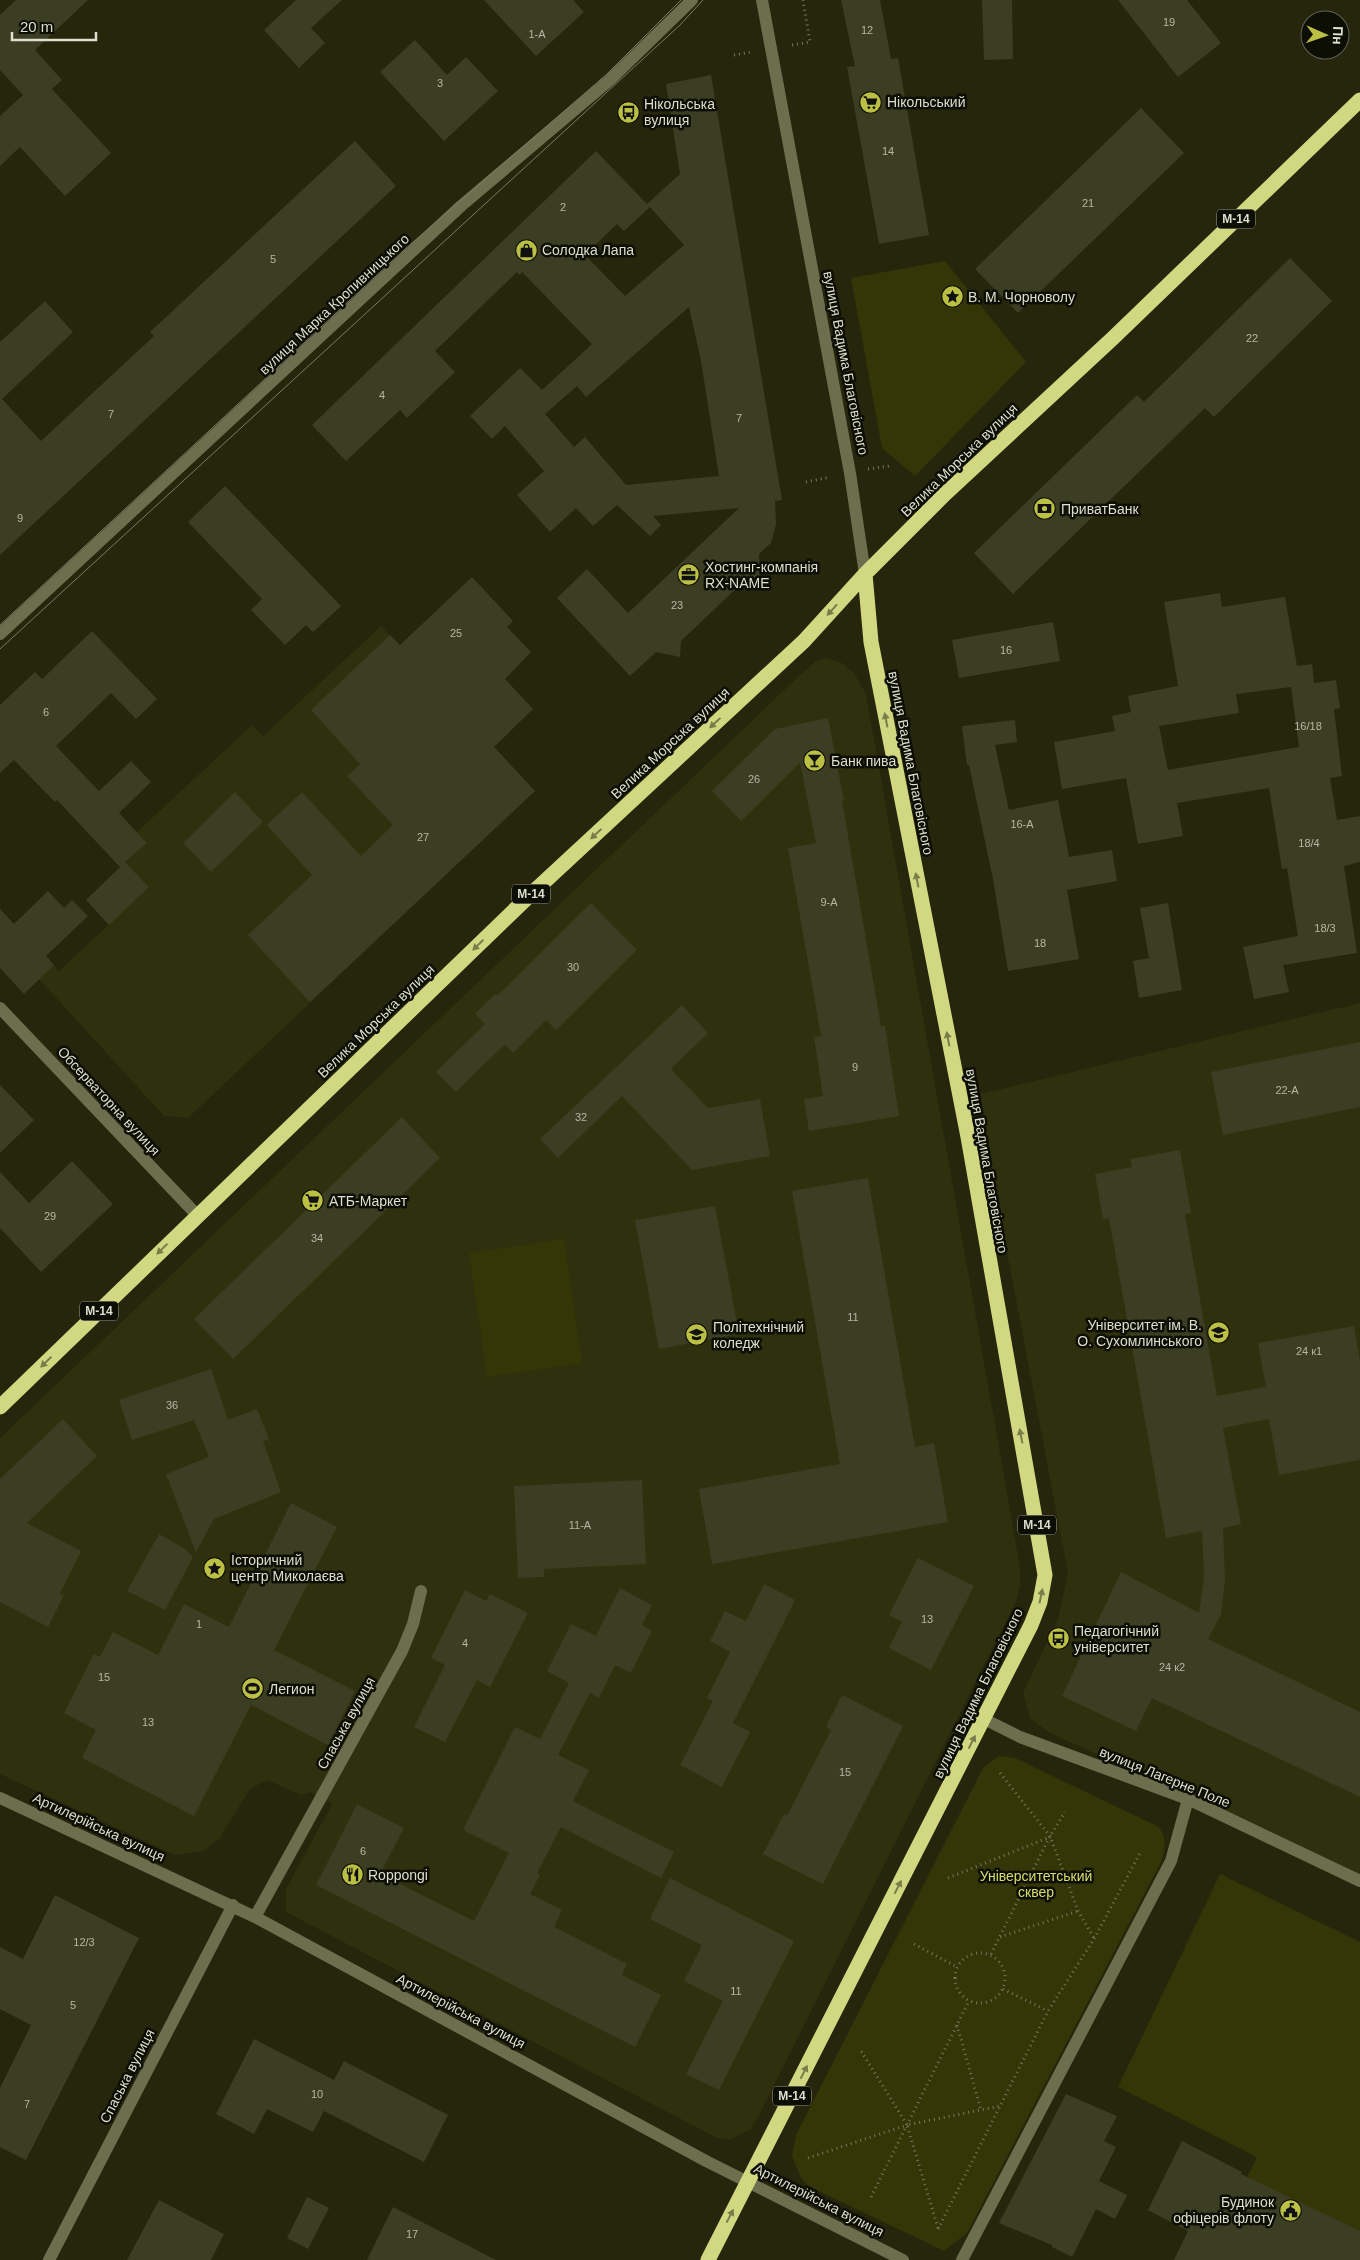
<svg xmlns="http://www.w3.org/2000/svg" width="1360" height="2260" font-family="Arial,sans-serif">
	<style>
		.built { fill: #2f300d }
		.green { fill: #343607 }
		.building { fill: #3c3e23; fill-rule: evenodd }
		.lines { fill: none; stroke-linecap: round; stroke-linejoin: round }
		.path { stroke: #75765f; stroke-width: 3; stroke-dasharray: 1 4; stroke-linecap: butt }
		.minor { stroke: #6c6e4e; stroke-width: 12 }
		.highway { stroke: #d2d782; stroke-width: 15 }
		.tram { stroke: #7b7c66; stroke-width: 1 }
		.oneway { fill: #797d49 }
		.labels { text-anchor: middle; stroke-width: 5; stroke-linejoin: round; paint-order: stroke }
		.number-label { font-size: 11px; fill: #b6b7a4 }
		.shield { fill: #0d0e04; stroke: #9fa092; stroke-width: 1 }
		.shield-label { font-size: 12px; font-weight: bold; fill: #dedfcf }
		.poi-label { font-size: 14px; fill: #dedfcf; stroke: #0d0e04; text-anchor: start }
		.street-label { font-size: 14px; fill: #dedfcf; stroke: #0d0e04 }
		.park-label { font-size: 14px; fill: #d8de6c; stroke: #0d0e04 }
	</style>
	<rect width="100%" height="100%" fill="#25260b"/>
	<path class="built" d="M381,626L535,791L188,1118L164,1116L39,979L54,965L59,971L149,887L125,862L146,843L137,832L252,725L263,736Z
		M826,658L842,663L854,673L866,694L1014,1532L1020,1568V1585L1016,1601L761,2111L751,2129L729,2140L717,2138L286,1912V1889L332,1804L310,1792L301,1795L267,1780L250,1789L219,1839L204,1851L175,1855L0,1774V1438L798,677L816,661Z
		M1360,1003V1875L1048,1732L1030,1718L1023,1693L1058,1619L1068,1573L999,1210L980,1094Z"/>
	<path class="green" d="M945,261L1026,362L915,476L882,448L851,278Z
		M564,1239L582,1363L487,1377L469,1253Z
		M999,1756L1015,1758L1159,1827C1168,1840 1165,1850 1160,1864L967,2233L944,2251L808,2186L801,2178L792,2156L796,2135L983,1768Z
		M1220,1874L1360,1942V2260H1207L1257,2157L1118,2087Z"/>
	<path class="building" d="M16,0H88L35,50L62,80L52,89L111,153L65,196L20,147L0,166V116L23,95L0,70V15Z
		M296,0H342L311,28L325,43L299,68L264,30Z
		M484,0H573L584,12L536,56Z
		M841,0H880L891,59L898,58L929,235L879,244L847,67L855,66Z
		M982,0H1012L1013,59L984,60Z
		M1118,0H1187L1221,43L1178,77Z
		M415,40L447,75L466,57L498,91L444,141L380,72Z
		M711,75L782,500L775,501L776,524L771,543L759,554L760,582L744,581L681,641L680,657L656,652L630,676L557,598L587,569L628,613L739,508L653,516L661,525L650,536L617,505L593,526L576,508L550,532L517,495L544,471L505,426L492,439L470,416L520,368L542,390L592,344L522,272L520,275L517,272L435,351L455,372L407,418L400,410L346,461L312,425L596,151L647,204L680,174L666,84ZM650,207L684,245L625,296L585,255L617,224L624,231ZM689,307L701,361L719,476L626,485L585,437L574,447L545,414L577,386L586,397Z
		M1141,108L1184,153L1018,313L975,269Z
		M355,141L396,186L0,555V342L45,301L73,332L2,399L41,441L154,336L150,332Z
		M1290,258L1332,301L1214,417L1205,408L1013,594L974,553L1137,395L1144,402Z
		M225,486L341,606L313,632L306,625L285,645L251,610L262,599L188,522Z
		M472,577L513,621L507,627L531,652L505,679L533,709L494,747L535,791L310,1002L248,935L312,875L267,825L302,792L361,856L393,825L347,776L360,764L311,710L390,635L400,645Z
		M1220,593L1222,607L1285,597L1297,666L1312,664L1314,683L1336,680L1340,708L1334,709L1342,776L1330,778L1337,820L1360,816V862L1344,866L1357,953L1283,965L1289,992L1254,999L1243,947L1298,936L1287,868L1282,869L1269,788L1177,803L1183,836L1138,844L1126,778L1062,789L1054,742L1115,731L1112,716L1131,712L1128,696L1178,686L1164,602ZM1291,687L1299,747L1168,770L1159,726L1239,713L1236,694Z
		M1053,622L1060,661L959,678L952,640Z
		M92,631L157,699L136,719L111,693L56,746L99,791L131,761L151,782L119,813L147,843L125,862L149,887L109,925L86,900L120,867L57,800L55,802L14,760L0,773V705L35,672L42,679Z
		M828,718L844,801H842L881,1026H885L899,1116L809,1131L804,1099L823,1096L814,1037L821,1036L788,848L816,843L800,763L741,821L712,791L775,729Z
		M1015,720L1017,742L995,745L1009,810L1058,800L1069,857L1112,850L1117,881L1067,890L1079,959L1008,971L993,879L969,765H967L962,726Z
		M235,792L263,822L211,872L183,843Z
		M48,891L64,908L72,900L88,916L46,956L54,965L24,994L0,968V909L14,924Z
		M591,903L637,950L556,1030L546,1020L513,1053L505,1044L456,1092L436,1072L485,1024L475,1014L495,994L497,996Z
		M1168,903L1182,990L1139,998L1133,961L1149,958L1140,908Z
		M682,1005L708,1033L671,1069L708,1108L760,1099L770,1156L692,1170L622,1096L558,1158L540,1139Z
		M1360,1042V1107L1223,1135L1211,1072Z
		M0,1085L34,1120L0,1153Z
		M402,1117L440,1158L233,1359L194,1319Z
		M1180,1150L1191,1213L1185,1214L1217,1396L1266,1387L1258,1343L1354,1326L1360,1362V1460L1279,1475L1269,1419L1223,1428L1241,1524L1223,1528L1225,1580L1221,1614L1208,1639L1360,1712V1797L1152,1698L1136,1731L1062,1696L1121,1572L1199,1613L1204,1578L1202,1531L1166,1538L1109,1218L1103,1219L1095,1174L1132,1167L1130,1159Z
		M72,1161L113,1204L41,1272L0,1228V1172L29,1203Z
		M868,1178L915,1447L934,1443L948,1522L712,1564L699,1489L840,1464L792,1191Z
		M715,1206L739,1334L659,1349L635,1220Z
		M211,1369L228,1420L257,1409L269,1439L263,1441L281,1492L214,1519L196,1552L166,1474L209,1457L194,1420L132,1440L119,1400Z
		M63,1419L97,1456L27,1523L81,1551L60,1593L64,1595L48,1627L0,1602V1479Z
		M642,1480L646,1564L544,1569V1577L518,1578L514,1486Z
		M291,1503L337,1527L274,1650L355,1691L328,1745L251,1705L194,1816L82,1758L96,1730L64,1713L94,1654L100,1657L113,1632L158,1655L184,1604L229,1627Z
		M159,1534L185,1549L193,1557L165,1610L127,1591Z
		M918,1558L974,1586L931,1670L889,1648L902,1622L889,1615Z
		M764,1584L795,1600L733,1723L750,1732L722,1787L680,1765L713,1701L707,1698L730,1652L710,1641L725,1611L746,1621Z
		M620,1588L652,1605L642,1625L652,1631L631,1673L615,1665L599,1698L590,1693L558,1755L589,1770L573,1801L674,1852L661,1878L561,1827L537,1873L540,1875L530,1894L562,1910L554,1927L627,1964L622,1975L661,1995L635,2047L316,1885L357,1804L404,1828L380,1874L474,1921L509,1853L463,1830L515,1727L540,1739L569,1683L547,1671L571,1624L596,1636Z
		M465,1590L486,1601L490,1594L528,1613L490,1687L477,1680L445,1742L414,1727L445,1665L431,1658Z
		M842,1695L903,1726L823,1884L763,1854L784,1814L787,1816L831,1730L826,1727Z
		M670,1878L794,1941L719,2090L686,2074L723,2001L684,1981L702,1945L650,1919Z
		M55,1895L139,1938L26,2160L0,2147V2088L31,2025L0,2009V1947L23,1959Z
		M254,2039L334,2080L344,2061L448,2115L424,2162L324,2111L313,2132L267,2109L254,2134L216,2114Z
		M1066,2094L1117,2116L1104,2141L1116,2147L1099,2181L1127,2195L1115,2219L1096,2209L1072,2257L1052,2247V2245L999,2223Z
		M1182,2141L1242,2172L1241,2174L1360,2231V2260H1174L1188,2231L1148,2210Z
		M307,2197L329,2208L308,2249L287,2238Z
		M159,2200L224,2234L211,2260H127Z
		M393,2207L496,2260H367Z"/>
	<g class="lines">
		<path class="path" d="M792,45L810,42L803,0
			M734,55L751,52
			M868,469L889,466
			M806,482L830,477
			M1000,1773L1050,1836L1078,1911L1094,1938
			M948,1878L1050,1837
			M1000,1937L1078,1911
			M914,1944L957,1967
			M955 1978a25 25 0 1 1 50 0a25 25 0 1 1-50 0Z
			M991,1954L1050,1836L1065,1812
			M1003,1989L1048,2011
			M957,2025L981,2110
			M808,2158L907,2125L861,2051
			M871,2197L969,2001
			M938,2228L907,2125L1000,2106
			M938,2229L1048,2011L1094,1939L1141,1851"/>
		<path class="minor" d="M762,0L850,473L865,574
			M0,634L461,206L610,80L692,0
			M0,1008L197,1215
			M984,1719L1020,1737L1188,1799L1360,1881
			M0,1798L255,1917L706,2161L903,2260
			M255,1917L402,1651L413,1624L421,1591
			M49,2260L233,1905
			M962,2260L1171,1861L1188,1799"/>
		<path class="highway" d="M0,1407L529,896L804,641L865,574L945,494L1113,338L1360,100
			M708,2260L1031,1625L1040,1602L1045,1575L968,1137L871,642L865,574"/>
		<path class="tram" d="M0,625L404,250L607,74L681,0
			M0,649L680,25L703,0"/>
	</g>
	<defs><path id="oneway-solid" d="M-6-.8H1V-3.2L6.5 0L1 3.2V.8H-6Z" transform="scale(1.25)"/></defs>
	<g class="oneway">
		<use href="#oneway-solid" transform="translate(832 610) rotate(132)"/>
		<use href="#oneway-solid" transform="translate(886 720) rotate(-101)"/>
		<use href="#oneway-solid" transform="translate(715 723) rotate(137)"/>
		<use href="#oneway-solid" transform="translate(596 834) rotate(137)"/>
		<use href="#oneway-solid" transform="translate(917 880) rotate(-101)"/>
		<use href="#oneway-solid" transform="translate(478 945) rotate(136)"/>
		<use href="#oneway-solid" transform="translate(948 1039) rotate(-101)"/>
		<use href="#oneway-solid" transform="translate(162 1249) rotate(136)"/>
		<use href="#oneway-solid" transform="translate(46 1362) rotate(136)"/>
		<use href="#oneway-solid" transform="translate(1021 1436) rotate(-101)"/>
		<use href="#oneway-solid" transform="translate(1041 1596) rotate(-78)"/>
		<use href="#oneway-solid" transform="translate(972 1742) rotate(-63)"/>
		<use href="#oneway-solid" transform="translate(898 1887) rotate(-63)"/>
		<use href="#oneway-solid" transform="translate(804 2072) rotate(-63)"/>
		<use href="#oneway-solid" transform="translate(730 2216) rotate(-62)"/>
	</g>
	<defs>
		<symbol id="supermarket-disc" viewBox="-11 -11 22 22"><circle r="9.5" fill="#bbc045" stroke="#0d0e04"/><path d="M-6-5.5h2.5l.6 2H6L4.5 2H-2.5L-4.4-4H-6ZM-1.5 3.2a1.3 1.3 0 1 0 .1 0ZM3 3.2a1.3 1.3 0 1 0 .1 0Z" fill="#111"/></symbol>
		<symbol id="bus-disc" viewBox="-11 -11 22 22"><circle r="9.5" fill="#bbc045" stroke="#0d0e04"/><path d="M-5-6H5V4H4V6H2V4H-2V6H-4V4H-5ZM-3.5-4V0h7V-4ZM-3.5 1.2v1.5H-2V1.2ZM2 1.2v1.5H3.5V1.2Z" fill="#111"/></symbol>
		<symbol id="shop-disc" viewBox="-11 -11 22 22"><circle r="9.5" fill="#bbc045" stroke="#0d0e04"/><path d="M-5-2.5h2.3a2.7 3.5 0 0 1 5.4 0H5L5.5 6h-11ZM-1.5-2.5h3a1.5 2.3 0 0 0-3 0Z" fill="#111"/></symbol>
		<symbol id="sight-disc" viewBox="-11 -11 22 22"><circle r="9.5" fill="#bbc045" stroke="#0d0e04"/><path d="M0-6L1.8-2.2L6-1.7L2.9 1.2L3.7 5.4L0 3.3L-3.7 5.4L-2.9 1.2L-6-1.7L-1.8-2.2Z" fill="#111"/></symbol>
		<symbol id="bank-disc" viewBox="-11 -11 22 22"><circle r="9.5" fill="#bbc045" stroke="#0d0e04"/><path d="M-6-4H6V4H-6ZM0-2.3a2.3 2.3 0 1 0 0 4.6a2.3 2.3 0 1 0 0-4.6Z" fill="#111"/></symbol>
		<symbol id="office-disc" viewBox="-11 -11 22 22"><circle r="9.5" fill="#bbc045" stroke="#0d0e04"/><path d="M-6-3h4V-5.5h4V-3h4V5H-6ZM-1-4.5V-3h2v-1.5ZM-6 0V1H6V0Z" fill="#111"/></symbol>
		<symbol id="bar-disc" viewBox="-11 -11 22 22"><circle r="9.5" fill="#bbc045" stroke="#0d0e04"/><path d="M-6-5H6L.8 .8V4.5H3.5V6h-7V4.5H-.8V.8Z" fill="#111"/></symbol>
		<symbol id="university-disc" viewBox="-11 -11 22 22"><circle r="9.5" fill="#bbc045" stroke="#0d0e04"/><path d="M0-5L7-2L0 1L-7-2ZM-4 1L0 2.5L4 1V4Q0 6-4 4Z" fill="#111"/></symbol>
		<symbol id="stadium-disc" viewBox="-11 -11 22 22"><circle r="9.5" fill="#bbc045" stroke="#0d0e04"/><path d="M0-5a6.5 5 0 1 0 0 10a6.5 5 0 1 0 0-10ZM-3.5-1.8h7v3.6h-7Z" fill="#111"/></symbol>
		<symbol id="restaurant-disc" viewBox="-11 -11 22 22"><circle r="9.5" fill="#bbc045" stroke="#0d0e04"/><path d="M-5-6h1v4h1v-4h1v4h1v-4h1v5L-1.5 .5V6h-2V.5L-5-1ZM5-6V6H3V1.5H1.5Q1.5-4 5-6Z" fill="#111"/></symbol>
		<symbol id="civic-disc" viewBox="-11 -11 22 22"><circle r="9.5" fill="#bbc045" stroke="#0d0e04"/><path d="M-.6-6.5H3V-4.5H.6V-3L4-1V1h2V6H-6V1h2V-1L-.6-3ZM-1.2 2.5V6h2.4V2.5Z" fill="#111"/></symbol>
	</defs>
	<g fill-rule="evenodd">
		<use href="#supermarket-disc" x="858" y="90" width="25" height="25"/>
		<use href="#bus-disc" x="616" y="100" width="25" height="25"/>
		<use href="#shop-disc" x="514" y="238" width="25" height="25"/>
		<use href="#sight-disc" x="940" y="284" width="25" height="25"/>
		<use href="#bank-disc" x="1032" y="496" width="25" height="25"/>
		<use href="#office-disc" x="676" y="562" width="25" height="25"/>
		<use href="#bar-disc" x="802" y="748" width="25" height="25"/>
		<use href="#supermarket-disc" x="300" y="1188" width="25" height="25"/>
		<use href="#university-disc" x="1206" y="1320" width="25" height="25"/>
		<use href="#university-disc" x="684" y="1322" width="25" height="25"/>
		<use href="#sight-disc" x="202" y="1556" width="25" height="25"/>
		<use href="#bus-disc" x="1046" y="1626" width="25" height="25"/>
		<use href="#stadium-disc" x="240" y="1676" width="25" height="25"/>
		<use href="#restaurant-disc" x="340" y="1862" width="25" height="25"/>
		<use href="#civic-disc" x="1278" y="2198" width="25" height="25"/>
	</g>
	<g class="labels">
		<g class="number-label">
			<text x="1169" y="26">19</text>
			<text x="867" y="34">12</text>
			<text x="537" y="38">1-А</text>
			<text x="440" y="87">3</text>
			<text x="888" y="155">14</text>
			<text x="1088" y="207">21</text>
			<text x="563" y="211">2</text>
			<text x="273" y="263">5</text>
			<text x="1252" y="342">22</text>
			<text x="382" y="399">4</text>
			<text x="111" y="418">7</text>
			<text x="739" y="422">7</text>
			<text x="20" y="522">9</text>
			<text x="677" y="609">23</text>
			<text x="456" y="637">25</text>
			<text x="1006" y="654">16</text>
			<text x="46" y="716">6</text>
			<text x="1308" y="730">16/18</text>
			<text x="754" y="783">26</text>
			<text x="1022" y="828">16-А</text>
			<text x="423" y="841">27</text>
			<text x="1309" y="847">18/4</text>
			<text x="829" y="906">9-А</text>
			<text x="1325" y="932">18/3</text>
			<text x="1040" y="947">18</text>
			<text x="573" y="971">30</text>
			<text x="855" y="1071">9</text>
			<text x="1287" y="1094">22-А</text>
			<text x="581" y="1121">32</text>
			<text x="50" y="1220">29</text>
			<text x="317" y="1242">34</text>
			<text x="853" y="1321">11</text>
			<text x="1309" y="1355">24 к1</text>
			<text x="172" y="1409">36</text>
			<text x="580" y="1529">11-А</text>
			<text x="927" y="1623">13</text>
			<text x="199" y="1628">1</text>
			<text x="465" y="1647">4</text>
			<text x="1172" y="1671">24 к2</text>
			<text x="104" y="1681">15</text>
			<text x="148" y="1726">13</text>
			<text x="845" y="1776">15</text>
			<text x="363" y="1855">6</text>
			<text x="84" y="1946">12/3</text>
			<text x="736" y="1995">11</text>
			<text x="73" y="2009">5</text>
			<text x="317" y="2098">10</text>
			<text x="27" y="2108">7</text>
			<text x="412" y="2238">17</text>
		</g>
		<g class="shield">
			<rect x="1217" y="209.5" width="38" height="19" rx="4"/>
			<rect x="512" y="884.5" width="38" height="19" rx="4"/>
			<rect x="80" y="1301.5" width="38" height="19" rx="4"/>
			<rect x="1018" y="1515.5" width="38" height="19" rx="4"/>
			<rect x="773" y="2086.5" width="38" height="19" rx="4"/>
		</g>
		<g class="shield-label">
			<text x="1236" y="223">М-14</text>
			<text x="531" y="898">М-14</text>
			<text x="99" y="1315">М-14</text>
			<text x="1037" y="1529">М-14</text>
			<text x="792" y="2100">М-14</text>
		</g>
		<g class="poi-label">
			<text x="887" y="107">Нікольський</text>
			<text x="644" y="109">Нікольська<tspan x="644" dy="16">вулиця</tspan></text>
			<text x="542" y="255">Солодка Лапа</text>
			<text x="968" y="302">В. М. Чорноволу</text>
			<text x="1061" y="514">ПриватБанк</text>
			<text x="705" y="572">Хостинг-компанія<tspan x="705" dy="16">RX-NAME</tspan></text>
			<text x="831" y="766">Банк пива</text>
			<text x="329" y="1206">АТБ-Маркет</text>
			<text x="1202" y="1330" text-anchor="end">Університет ім. В.<tspan x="1202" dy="16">О. Сухомлинського</tspan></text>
			<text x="713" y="1332">Політехнічний<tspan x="713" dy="16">коледж</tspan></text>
			<text x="231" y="1565">Історичний<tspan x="231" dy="16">центр Миколаєва</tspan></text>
			<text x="1074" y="1636">Педагогічний<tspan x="1074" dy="16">університет</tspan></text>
			<text x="269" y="1694">Легион</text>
			<text x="368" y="1880">Roppongi</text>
			<text x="1274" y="2207" text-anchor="end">Будинок<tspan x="1274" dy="16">офіцерів флоту</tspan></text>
		</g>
		<g class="street-label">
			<text transform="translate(334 304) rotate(-43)" y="5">вулиця Марка Кропивницького</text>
			<text transform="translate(846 363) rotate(79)" y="5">вулиця Вадима Благовісного</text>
			<text transform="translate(959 460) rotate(-44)" y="5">Велика Морська вулиця</text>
			<text transform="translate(670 743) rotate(-43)" y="5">Велика Морська вулиця</text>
			<text transform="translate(911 763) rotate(79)" y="5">вулиця Вадима Благовісного</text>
			<text transform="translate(376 1021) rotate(-44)" y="5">Велика Морська вулиця</text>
			<text transform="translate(109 1101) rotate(47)" y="5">Обсерваторна вулиця</text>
			<text transform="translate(987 1161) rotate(80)" y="5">вулиця Вадима Благовісного</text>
			<text transform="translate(978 1693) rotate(-64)" y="5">вулиця Вадима Благовісного</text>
			<text transform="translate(346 1723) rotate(-61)" y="5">Спаська вулиця</text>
			<text transform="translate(1165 1777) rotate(22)" y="5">вулиця Лагерне Поле</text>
			<text transform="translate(99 1827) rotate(25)" y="5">Артилерійська вулиця</text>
			<text transform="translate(461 2011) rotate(28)" y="5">Артилерійська вулиця</text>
			<text transform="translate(127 2076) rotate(-63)" y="5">Спаська вулиця</text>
			<text transform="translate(819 2200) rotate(27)" y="5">Артилерійська вулиця</text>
		</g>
		<g class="park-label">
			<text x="1036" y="1881">Університетський<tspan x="1036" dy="16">сквер</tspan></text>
		</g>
	</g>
	<g transform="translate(1325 35) rotate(92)"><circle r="24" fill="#0d0e04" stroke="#616255"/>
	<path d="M0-4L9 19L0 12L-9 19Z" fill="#bbc045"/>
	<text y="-8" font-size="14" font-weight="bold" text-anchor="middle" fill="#dedfcf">Пн</text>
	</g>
	<path d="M12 32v8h84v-8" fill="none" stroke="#dedfcf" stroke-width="2.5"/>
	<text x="20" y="32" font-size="15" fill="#dedfcf" stroke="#0d0e04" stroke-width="4" paint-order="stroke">20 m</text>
</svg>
